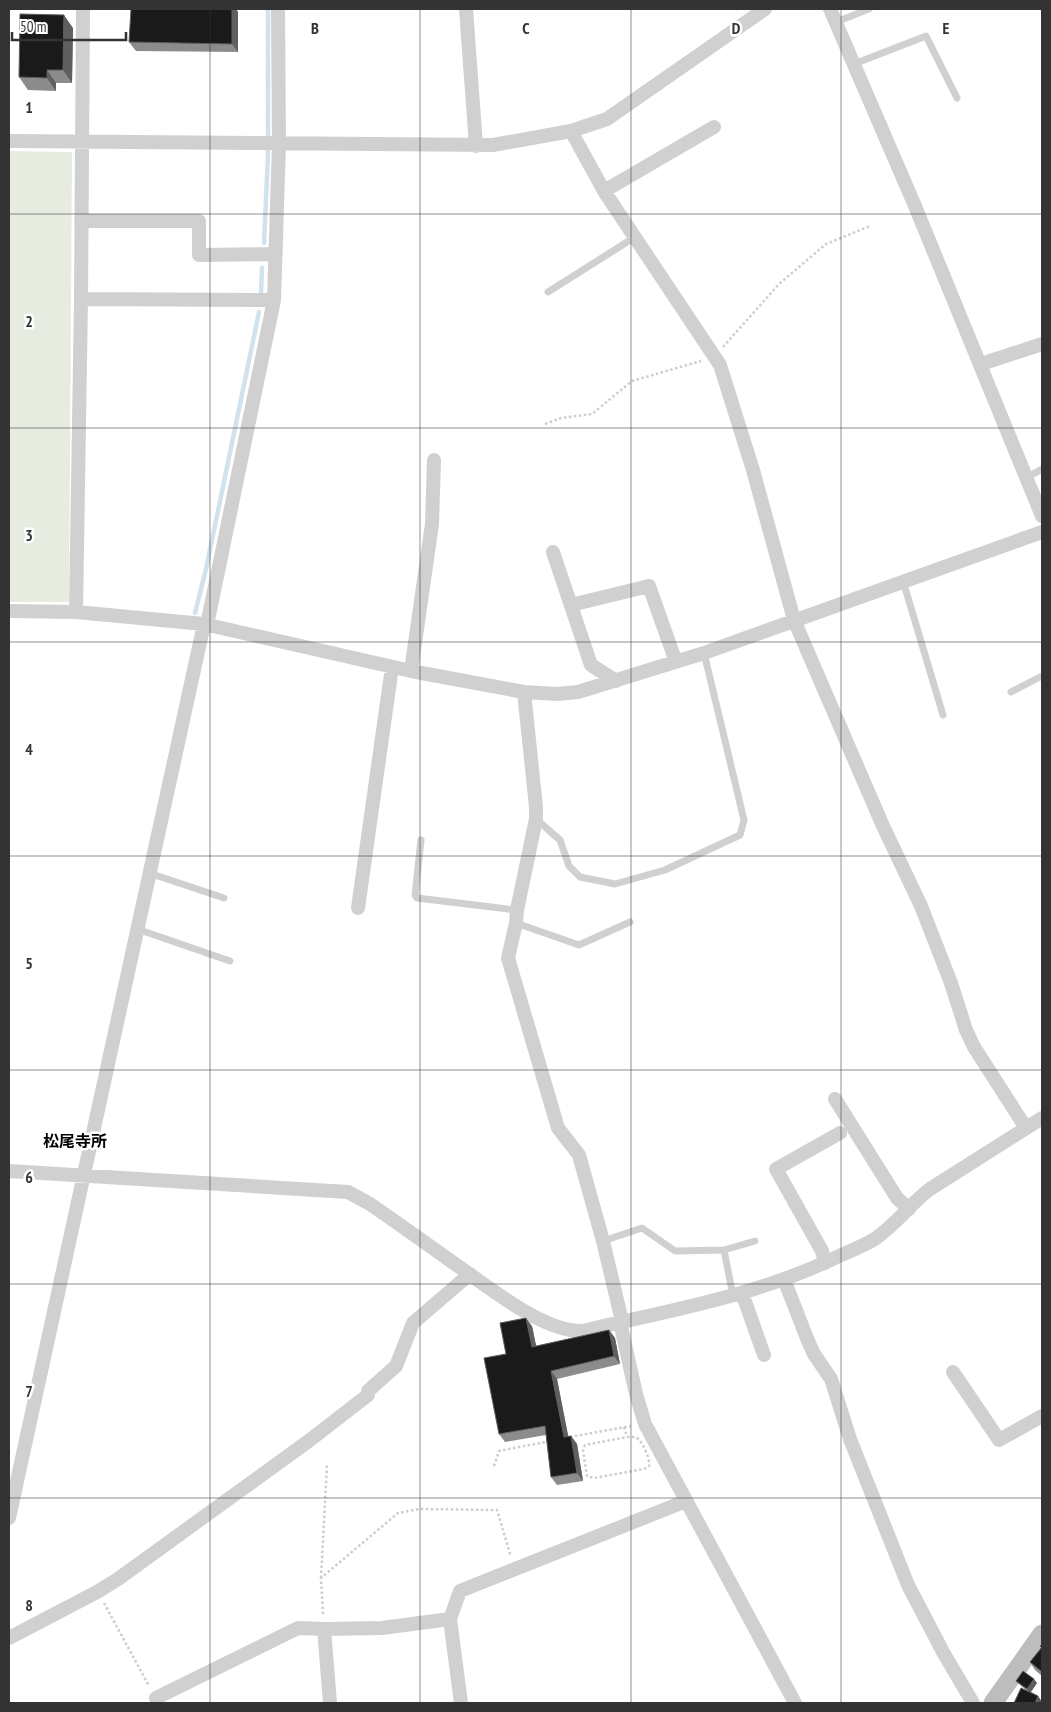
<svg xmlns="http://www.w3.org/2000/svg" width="1051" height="1712" font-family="'PT Sans Narrow','Noto Sans JP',sans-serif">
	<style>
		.green { fill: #e6ecdf }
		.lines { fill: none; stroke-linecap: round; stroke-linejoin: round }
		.stream { stroke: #cfe2ee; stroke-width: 4.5 }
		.path { stroke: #cdcdcd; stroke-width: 2.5; stroke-dasharray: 2.5 2.5; stroke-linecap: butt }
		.lane { stroke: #d0d0d0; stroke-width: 7 }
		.street { stroke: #d0d0d0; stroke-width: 14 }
		.secondary { stroke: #bdbdbd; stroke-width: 19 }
		.wall { fill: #8c8c8c }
		.shaded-wall { fill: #5f5f5f }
		.building { fill: #1a1a1a; stroke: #5f5f5f }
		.grid { fill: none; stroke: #333; stroke-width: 1; stroke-opacity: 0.55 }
		.labels { text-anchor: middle; stroke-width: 5; stroke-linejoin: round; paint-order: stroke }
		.quarter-label { font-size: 16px; font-weight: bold; fill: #000; stroke: #fff }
		.grid-label { font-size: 16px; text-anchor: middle; font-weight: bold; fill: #333; stroke: #fff; stroke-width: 5; stroke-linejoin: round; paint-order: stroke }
	</style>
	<rect width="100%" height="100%" fill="#fff"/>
	<path class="green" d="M9,151L72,152L69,602H9Z"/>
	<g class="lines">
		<path class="stream" d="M264,243L268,155V9
			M261,292L262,268
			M195,613L206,569L259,312"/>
		<path class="path" d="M723,347L779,284L826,244L870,226
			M545,424L561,418L592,414L632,381L701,361
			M624,1427L627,1437
			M570,1437L631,1426
			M627,1437H636C643,1442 650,1458 649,1466L644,1469L594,1478L587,1476L583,1451L585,1445Z
			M494,1466L499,1451L550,1441
			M321,1578L327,1465
			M104,1603L149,1686
			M323,1614L321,1578L398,1513L420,1509L497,1510L511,1557"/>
		<path class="lane" d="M836,22L869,9
			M854,64L926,36L957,98
			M548,292L635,237
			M1026,478L1042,469
			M903,581L943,715
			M1011,692L1042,676
			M536,819L560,840L569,866L580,877L615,884L665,870L740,835L744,820L704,653
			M421,840L415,895L417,898L517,910
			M149,873L224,898
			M516,923L579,945L630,922
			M137,929L230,961
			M603,1241L642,1228L675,1251L724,1250L755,1241
			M724,1250L733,1296"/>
		<path class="street" d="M466,9L476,146
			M830,9L915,206L1042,516
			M571,131L604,191L720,365L753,470L794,620L883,826L921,906L951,983L966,1030L974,1047L1026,1128
			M9,141L493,145L571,131L607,119L765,9
			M604,191L714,127
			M81,221H199V255L276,254
			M81,299L274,300
			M981,364L1042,344
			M553,552L591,665L616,681
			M571,605L649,586L676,662
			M9,611L76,612L204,624L411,671L524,692L557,694L578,692L704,653L1042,532
			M76,612L81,299L83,9
			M207,625L274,300L279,144L278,9
			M411,671L432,524L434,460
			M524,692L536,807V819L517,910L516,923L508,958L558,1128L579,1155L603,1241L622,1321
			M358,908L392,667
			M835,1099L897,1198L909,1209
			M9,1171L348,1192L370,1204C399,1224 427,1244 455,1264C488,1286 542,1332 583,1331C670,1310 757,1296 839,1256C850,1251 863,1246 873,1240C895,1226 910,1204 930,1189L1042,1118
			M825,1263L822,1251L776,1169L840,1133
			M784,1279L808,1341L814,1354L831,1379L850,1439L908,1585L943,1652L973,1703
			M742,1293L764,1355
			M620,1322L636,1394L645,1424L795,1703
			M953,1372L999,1440L1042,1416
			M9,1518L204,624
			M9,1638L97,1592L118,1579L310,1440L368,1395V1391L396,1366L413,1323L470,1274
			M156,1698L298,1628L324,1629
			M330,1703L324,1629L382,1628L450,1619
			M461,1703L450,1619L460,1591L686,1501"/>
		<path class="secondary" d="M993,1703L1042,1634"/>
	</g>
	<path class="wall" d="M232,9H236L238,12V52L136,51L129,42Z
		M73,28L72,83H56V91L28,90L19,77Z
		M532,1326L536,1346L609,1330L615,1338L620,1364L557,1379L568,1436H571L577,1444L583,1481L557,1485L551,1477L546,1435L505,1442L499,1434L506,1354Z
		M1042,1644V1676L1035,1670L1030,1662L1042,1648L1040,1646Z
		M1016,1681L1037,1683L1031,1692L1038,1696L1042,1702V1703L1020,1685Z"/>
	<path class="shaded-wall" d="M232,9H236L238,12V52L232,44Z
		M64,15L73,28L72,83L63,70Z
		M47,70L56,83V91L47,78Z
		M526,1318L532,1326L538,1355L532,1347Z
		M609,1330L615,1338L620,1364L614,1356Z
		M551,1371L557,1379L570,1445L564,1437Z
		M571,1436L577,1444L583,1481L577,1473Z
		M1034,1679L1037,1683L1030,1693L1027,1689Z
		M1038,1696L1042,1702V1703H1035Z"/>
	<path class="building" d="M131,9H232V44L129,42Z
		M20,14L64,15L63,70H47V78L19,77Z
		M526,1318L532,1347L609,1330L614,1356L551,1371L564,1437L571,1436L577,1473L551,1477L545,1426L499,1434L484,1358L506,1354L500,1323Z
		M1042,1644V1672L1030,1662L1042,1647L1040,1646Z
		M1023,1671L1034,1679L1027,1689L1016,1681Z
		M1021,1688L1038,1696L1035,1703H1014Z"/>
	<path class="grid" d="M210,9V1703M420,9V1703M631,9V1703M841,9V1703M9,214H1042M9,428H1042M9,642H1042M9,856H1042M9,1070H1042M9,1284H1042M9,1498H1042"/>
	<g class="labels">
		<g class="quarter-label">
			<text x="75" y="1147">松尾寺所</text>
		</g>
	</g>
	<g class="grid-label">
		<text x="315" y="34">B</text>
		<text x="526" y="34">C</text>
		<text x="736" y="34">D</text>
		<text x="946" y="34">E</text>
		<text x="29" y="113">1</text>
		<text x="29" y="327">2</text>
		<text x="29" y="541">3</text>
		<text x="29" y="755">4</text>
		<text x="29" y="969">5</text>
		<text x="29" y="1183">6</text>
		<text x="29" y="1397">7</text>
		<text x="29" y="1611">8</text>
	</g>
	<rect width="1051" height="1712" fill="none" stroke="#333333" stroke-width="20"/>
	<path d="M12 32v8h114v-8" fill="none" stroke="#333333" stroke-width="2.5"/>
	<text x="20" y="32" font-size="15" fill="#333333" stroke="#ffffff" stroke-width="4" paint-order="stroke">50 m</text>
</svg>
